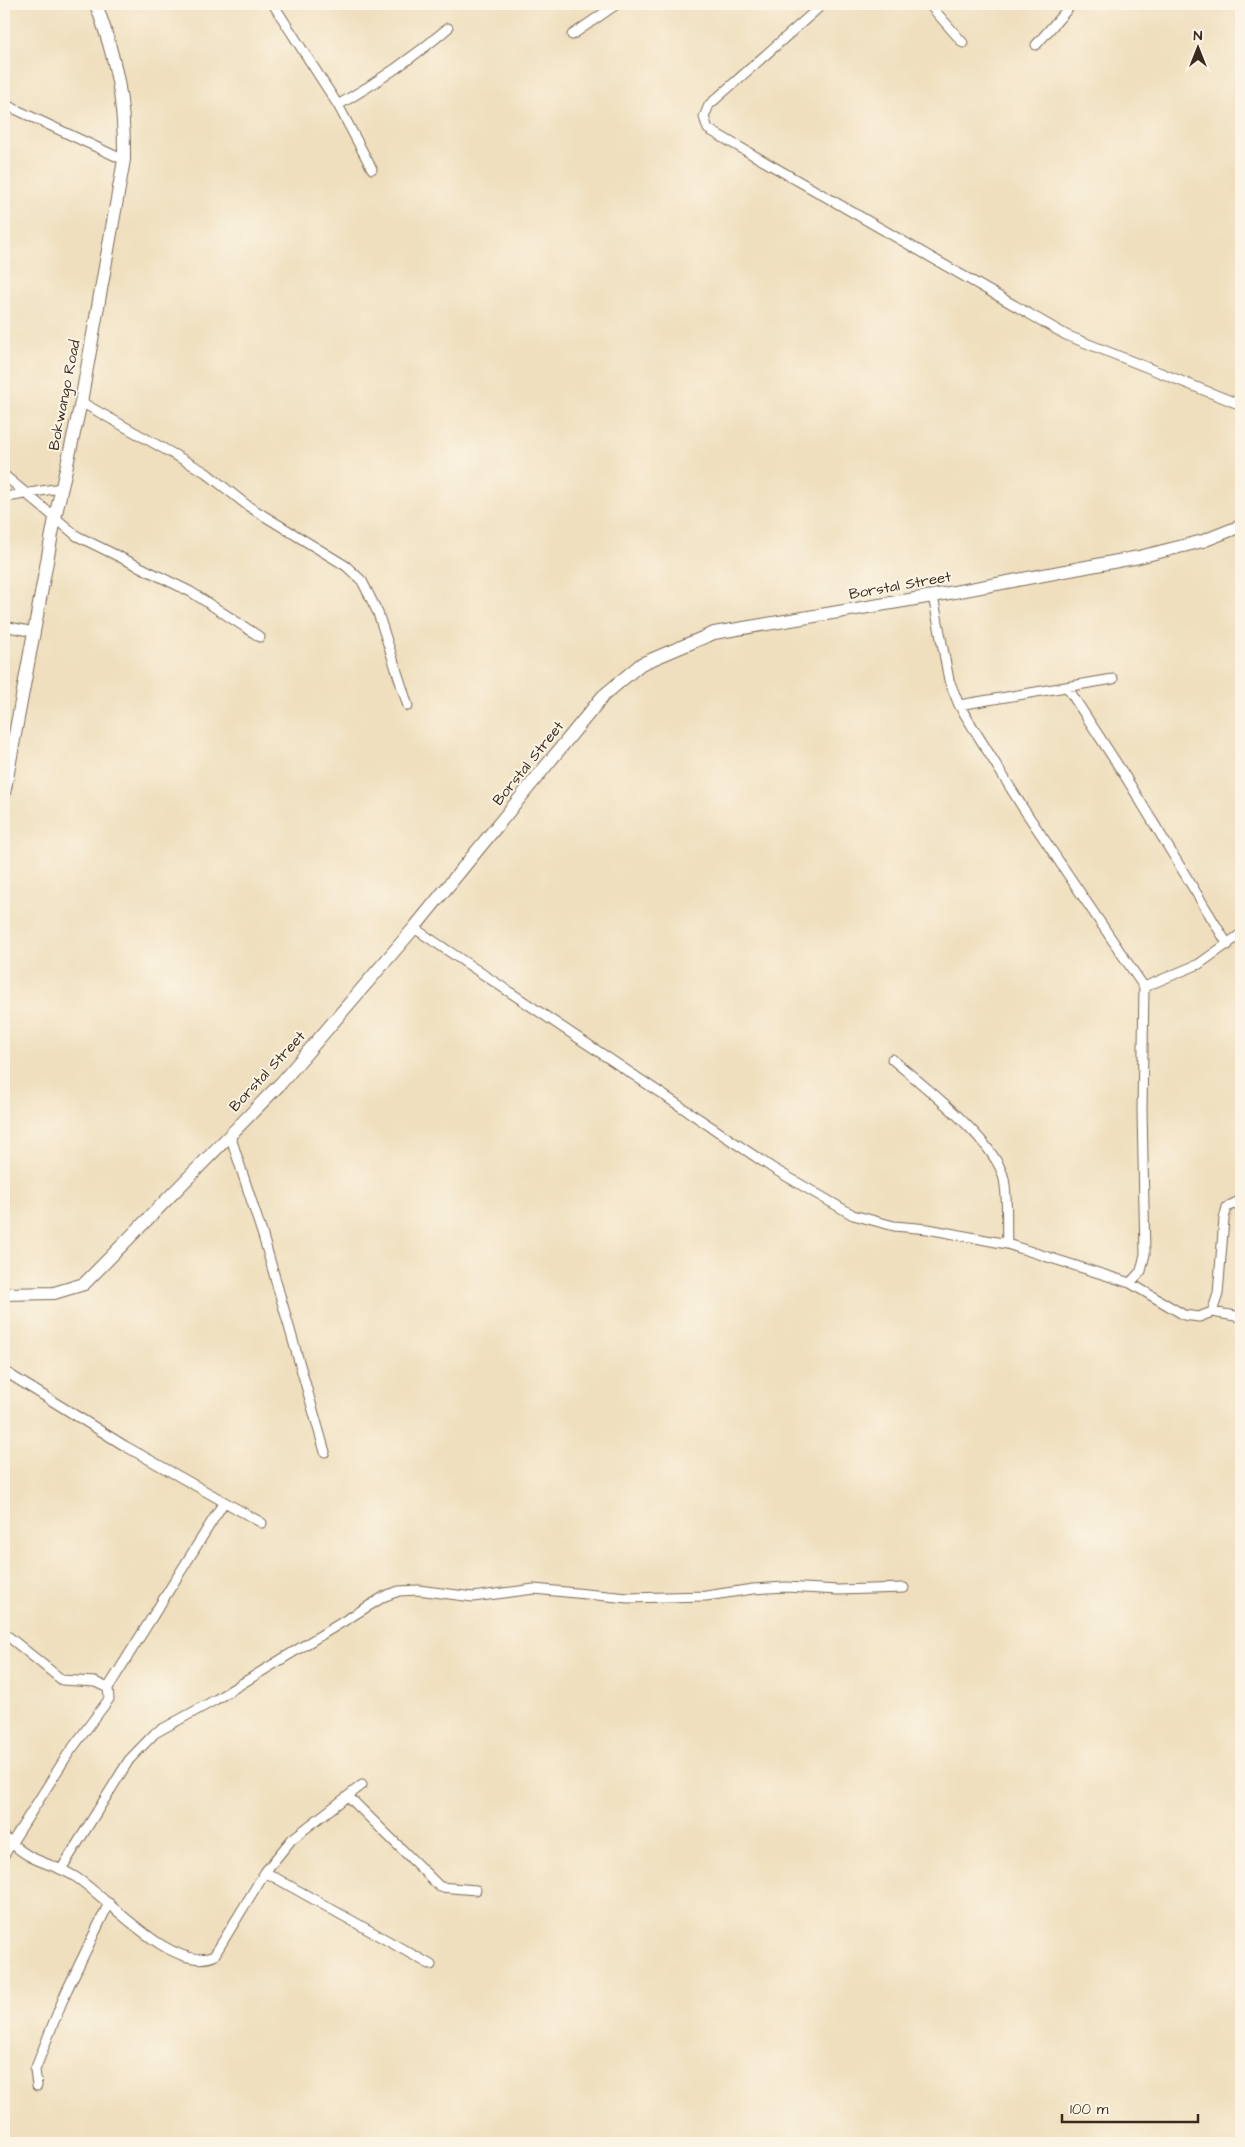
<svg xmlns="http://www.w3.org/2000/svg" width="1245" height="2147" font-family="'Architects Daughter',sans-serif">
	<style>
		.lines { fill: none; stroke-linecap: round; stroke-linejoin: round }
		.street-casing { stroke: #7a6956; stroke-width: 11 }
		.secondary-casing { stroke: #7a6956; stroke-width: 14 }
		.street { stroke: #fff; stroke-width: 9 }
		.secondary { stroke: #fff; stroke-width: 12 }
		.labels { text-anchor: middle; stroke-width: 4; stroke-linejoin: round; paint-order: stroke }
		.street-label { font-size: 15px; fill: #3b2a1e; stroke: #fcf5e5 }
	</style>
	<rect width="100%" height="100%" fill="#fcf5e5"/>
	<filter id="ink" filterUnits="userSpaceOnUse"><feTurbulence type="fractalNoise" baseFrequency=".02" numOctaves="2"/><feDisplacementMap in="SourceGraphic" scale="10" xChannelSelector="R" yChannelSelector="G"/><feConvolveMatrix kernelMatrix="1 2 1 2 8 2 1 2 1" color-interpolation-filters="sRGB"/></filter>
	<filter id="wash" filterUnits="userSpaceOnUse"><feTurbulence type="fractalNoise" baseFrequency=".0096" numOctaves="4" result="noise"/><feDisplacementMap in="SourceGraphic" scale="20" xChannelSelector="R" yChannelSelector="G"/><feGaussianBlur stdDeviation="1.12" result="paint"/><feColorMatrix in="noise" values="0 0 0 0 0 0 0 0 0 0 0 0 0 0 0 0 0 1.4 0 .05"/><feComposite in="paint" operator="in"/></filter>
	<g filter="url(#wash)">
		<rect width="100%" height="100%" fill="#efdfbe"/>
	</g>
	<g filter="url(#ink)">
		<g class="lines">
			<defs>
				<path id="street" d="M273,4L338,105L372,169
					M823,4L709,105L704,117L708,129L1066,335L1241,405
					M929,4L963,43
					M572,35L617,4
					M1036,45L1072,4
					M4,104L124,160
					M338,105C378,82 413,58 448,28
					M81,402L205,472L248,506L346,566L362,581L378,613L408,706
					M4,475L77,536L191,592L260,637
					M4,497C24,495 42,490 62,488
					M4,626L34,632
					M1067,687L1125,776L1228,945
					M959,705L1113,679
					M414,928L774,1169L853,1215L894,1226L928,1229L1007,1244L1130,1283L1141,1271L1145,1254L1142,1111L1144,987L1023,808L959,705L949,680L933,596
					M1144,987L1199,964L1241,934
					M892,1059C922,1085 996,1141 1004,1179C1008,1199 1006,1223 1007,1244
					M230,1135L263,1236L325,1452
					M1130,1283L1184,1315L1199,1317L1212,1312L1241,1317
					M1212,1312L1218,1294L1224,1219L1227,1207L1241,1200
					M4,1371L125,1446L262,1523
					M4,1633L62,1680L95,1682L108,1688
					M348,1796L440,1887L476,1890
					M4,1837C12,1844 22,1853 31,1857C47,1865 62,1868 77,1878C109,1899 173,1974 214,1956L265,1872L292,1839L362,1785
					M4,1855L68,1754L109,1699L108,1688L224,1502
					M62,1868L129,1760L155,1733L215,1700L385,1596L399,1591L418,1590L473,1597L534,1589L628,1598L706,1596L753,1589L786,1587L838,1590L904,1588
					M265,1872L431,1965
					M37,2086L35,2070L51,2029L66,1992L109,1903"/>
				<path id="secondary" d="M4,794L55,518L81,402L124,160C125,101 116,59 96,4
					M4,1294L54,1293L84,1284L281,1083L414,928L603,696L641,664L714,633L933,596L1139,557L1203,541L1241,526"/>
			</defs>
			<use href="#street" class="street-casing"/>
			<use href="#secondary" class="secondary-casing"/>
			<use href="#street" class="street"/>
			<use href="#secondary" class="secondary"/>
		</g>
	</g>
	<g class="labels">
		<g class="street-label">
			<text transform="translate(64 395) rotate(-79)" y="5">Bokwango Road</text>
			<text transform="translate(900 585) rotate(-10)" y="5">Borstal Street</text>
			<text transform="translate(528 763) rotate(-51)" y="5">Borstal Street</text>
			<text transform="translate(267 1071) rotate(-47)" y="5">Borstal Street</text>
		</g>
	</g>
	<rect width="1245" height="2147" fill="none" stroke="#fcf5e5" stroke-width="20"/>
	<g transform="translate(1198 48)" stroke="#fcf5e5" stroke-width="4" paint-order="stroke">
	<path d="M0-4L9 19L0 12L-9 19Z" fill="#3b2a1e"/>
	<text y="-8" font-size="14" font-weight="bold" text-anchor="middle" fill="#3b2a1e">N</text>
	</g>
	<path d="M1062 2114v8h136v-8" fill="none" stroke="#3b2a1e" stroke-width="2.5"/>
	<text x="1070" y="2114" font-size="15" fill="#3b2a1e" stroke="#fcf5e5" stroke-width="4" paint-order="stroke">100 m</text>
</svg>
